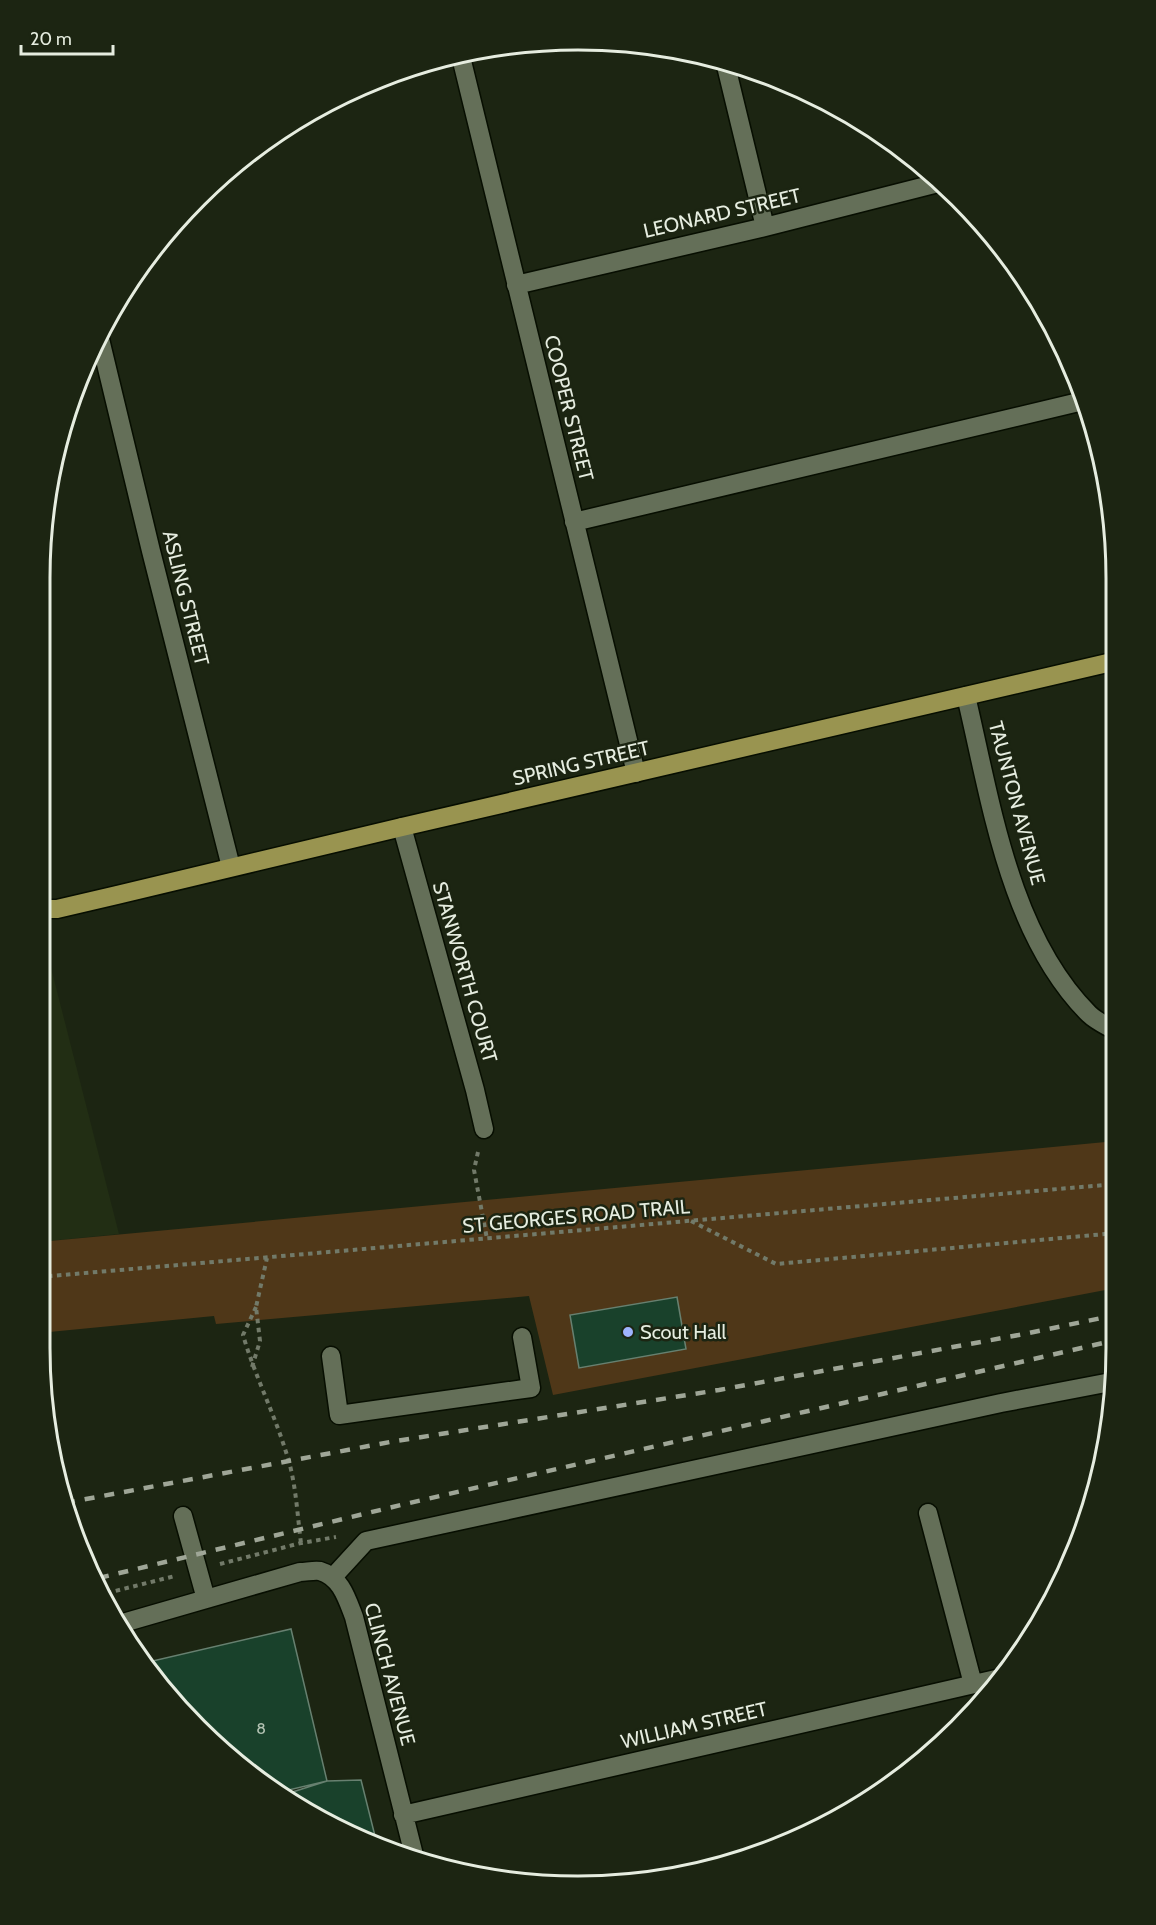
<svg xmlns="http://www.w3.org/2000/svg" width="1156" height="1925" font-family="Cabin,sans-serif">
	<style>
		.built { fill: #222e14 }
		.green { fill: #4f3718 }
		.building { fill: #19412b; stroke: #678070; stroke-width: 1.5 }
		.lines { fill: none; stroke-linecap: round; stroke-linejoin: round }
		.minor-casing { stroke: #070e01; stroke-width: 21 }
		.major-casing { stroke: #070e01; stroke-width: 21 }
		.path { stroke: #727a69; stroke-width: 4; stroke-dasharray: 4.5 4.5; stroke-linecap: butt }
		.minor { stroke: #646f58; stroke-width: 18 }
		.major { stroke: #999450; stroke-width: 18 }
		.rail { stroke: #9fa697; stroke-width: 4.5; stroke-dasharray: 10 10; stroke-linecap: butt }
		.poi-dot { fill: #9eb3fd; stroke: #1c2512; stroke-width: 2 }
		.labels { text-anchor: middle; stroke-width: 5; stroke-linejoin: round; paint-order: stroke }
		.number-label { font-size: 16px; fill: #b3c2b3 }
		.street-label { font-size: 20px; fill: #e6ede0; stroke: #1c2512 }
		.poi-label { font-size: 20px; fill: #e6ede0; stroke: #1c2512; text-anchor: start }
		.rim { fill: none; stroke: #e6ede0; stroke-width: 3 }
	</style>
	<rect width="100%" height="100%" fill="#1c2512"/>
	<path class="built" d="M48,956L119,1234L39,1242L40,959Z"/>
	<path class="green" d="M1116,1141V1288L553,1395L529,1296L216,1324L214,1316L39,1333V1242Z"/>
	<path class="building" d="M677,1297L686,1349L579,1368L570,1315Z
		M291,1629L327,1781L276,1793L150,1675L144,1663Z
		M361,1780L377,1844L280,1796L327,1781Z"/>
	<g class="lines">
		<defs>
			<path id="minor" d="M460,53L636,773
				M725,62L765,227
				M516,285L765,227L938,183
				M100,339L151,551L231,867
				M574,522L1083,401
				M966,696C991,801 1009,934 1089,1014C1096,1021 1107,1026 1116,1031
				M402,827L475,1090L484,1129
				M331,1356L339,1415L531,1388L522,1337
				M928,1513L973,1684
				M183,1516L206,1599
				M333,1577L366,1541L1001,1403L1116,1381
				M123,1623L300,1572C306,1572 314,1570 320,1571C341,1577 347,1599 354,1617L415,1859
				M403,1815L996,1679"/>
			<path id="major" d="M40,909H57L117,895L402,827L1116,661"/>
		</defs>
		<use href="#minor" class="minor-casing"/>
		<use href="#major" class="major-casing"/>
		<path class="path" d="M478,1152L474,1170L487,1239
			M691,1221L776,1264L1116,1233
			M39,1277L1116,1184
			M256,1307L243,1335C255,1376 274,1413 286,1452C296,1481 297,1513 301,1543
			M252,1367L260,1341L256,1307L267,1258
			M220,1564L301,1543L336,1537
			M107,1593L175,1576"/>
		<use href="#minor" class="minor"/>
		<use href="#major" class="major"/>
		<path class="rail" d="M65,1503L390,1442L719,1390L1024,1334L1116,1315
			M99,1578L405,1504L1116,1340"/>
	</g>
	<circle class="poi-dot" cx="628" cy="1332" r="6"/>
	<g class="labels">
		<g class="number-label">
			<text x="261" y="1734">8</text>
		</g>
		<g class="street-label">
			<text transform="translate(722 213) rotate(-13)" y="7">LEONARD STREET</text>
			<text transform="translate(569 408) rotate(76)" y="7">COOPER STREET</text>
			<text transform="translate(186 598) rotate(76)" y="7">ASLING STREET</text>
			<text transform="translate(581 763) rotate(-13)" y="7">SPRING STREET</text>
			<text transform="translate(1017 803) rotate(75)" y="7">TAUNTON AVENUE</text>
			<text transform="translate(465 972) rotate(74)" y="7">STANWORTH COURT</text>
			<text transform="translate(576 1216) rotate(-5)" y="7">ST GEORGES ROAD TRAIL</text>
			<text transform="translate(390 1674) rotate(75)" y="7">CLINCH AVENUE</text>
			<text transform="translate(694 1725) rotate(-13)" y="7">WILLIAM STREET</text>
		</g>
		<g class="poi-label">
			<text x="640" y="1339">Scout Hall</text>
		</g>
	</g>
	<path d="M0 0H1156V1925H0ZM578 50H578A528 528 0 0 1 1106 578V1348A528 528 0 0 1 578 1876H578A528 528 0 0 1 50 1348V578A528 528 0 0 1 578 50Z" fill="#1c2512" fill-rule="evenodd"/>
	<path class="rim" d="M578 50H578A528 528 0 0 1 1106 578V1348A528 528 0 0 1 578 1876H578A528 528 0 0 1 50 1348V578A528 528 0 0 1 578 50Z"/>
	<path d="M21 45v9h92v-9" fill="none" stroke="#e6ede0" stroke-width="3"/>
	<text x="30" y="45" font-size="18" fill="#e6ede0" stroke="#1c2512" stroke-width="4.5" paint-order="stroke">20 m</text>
</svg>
